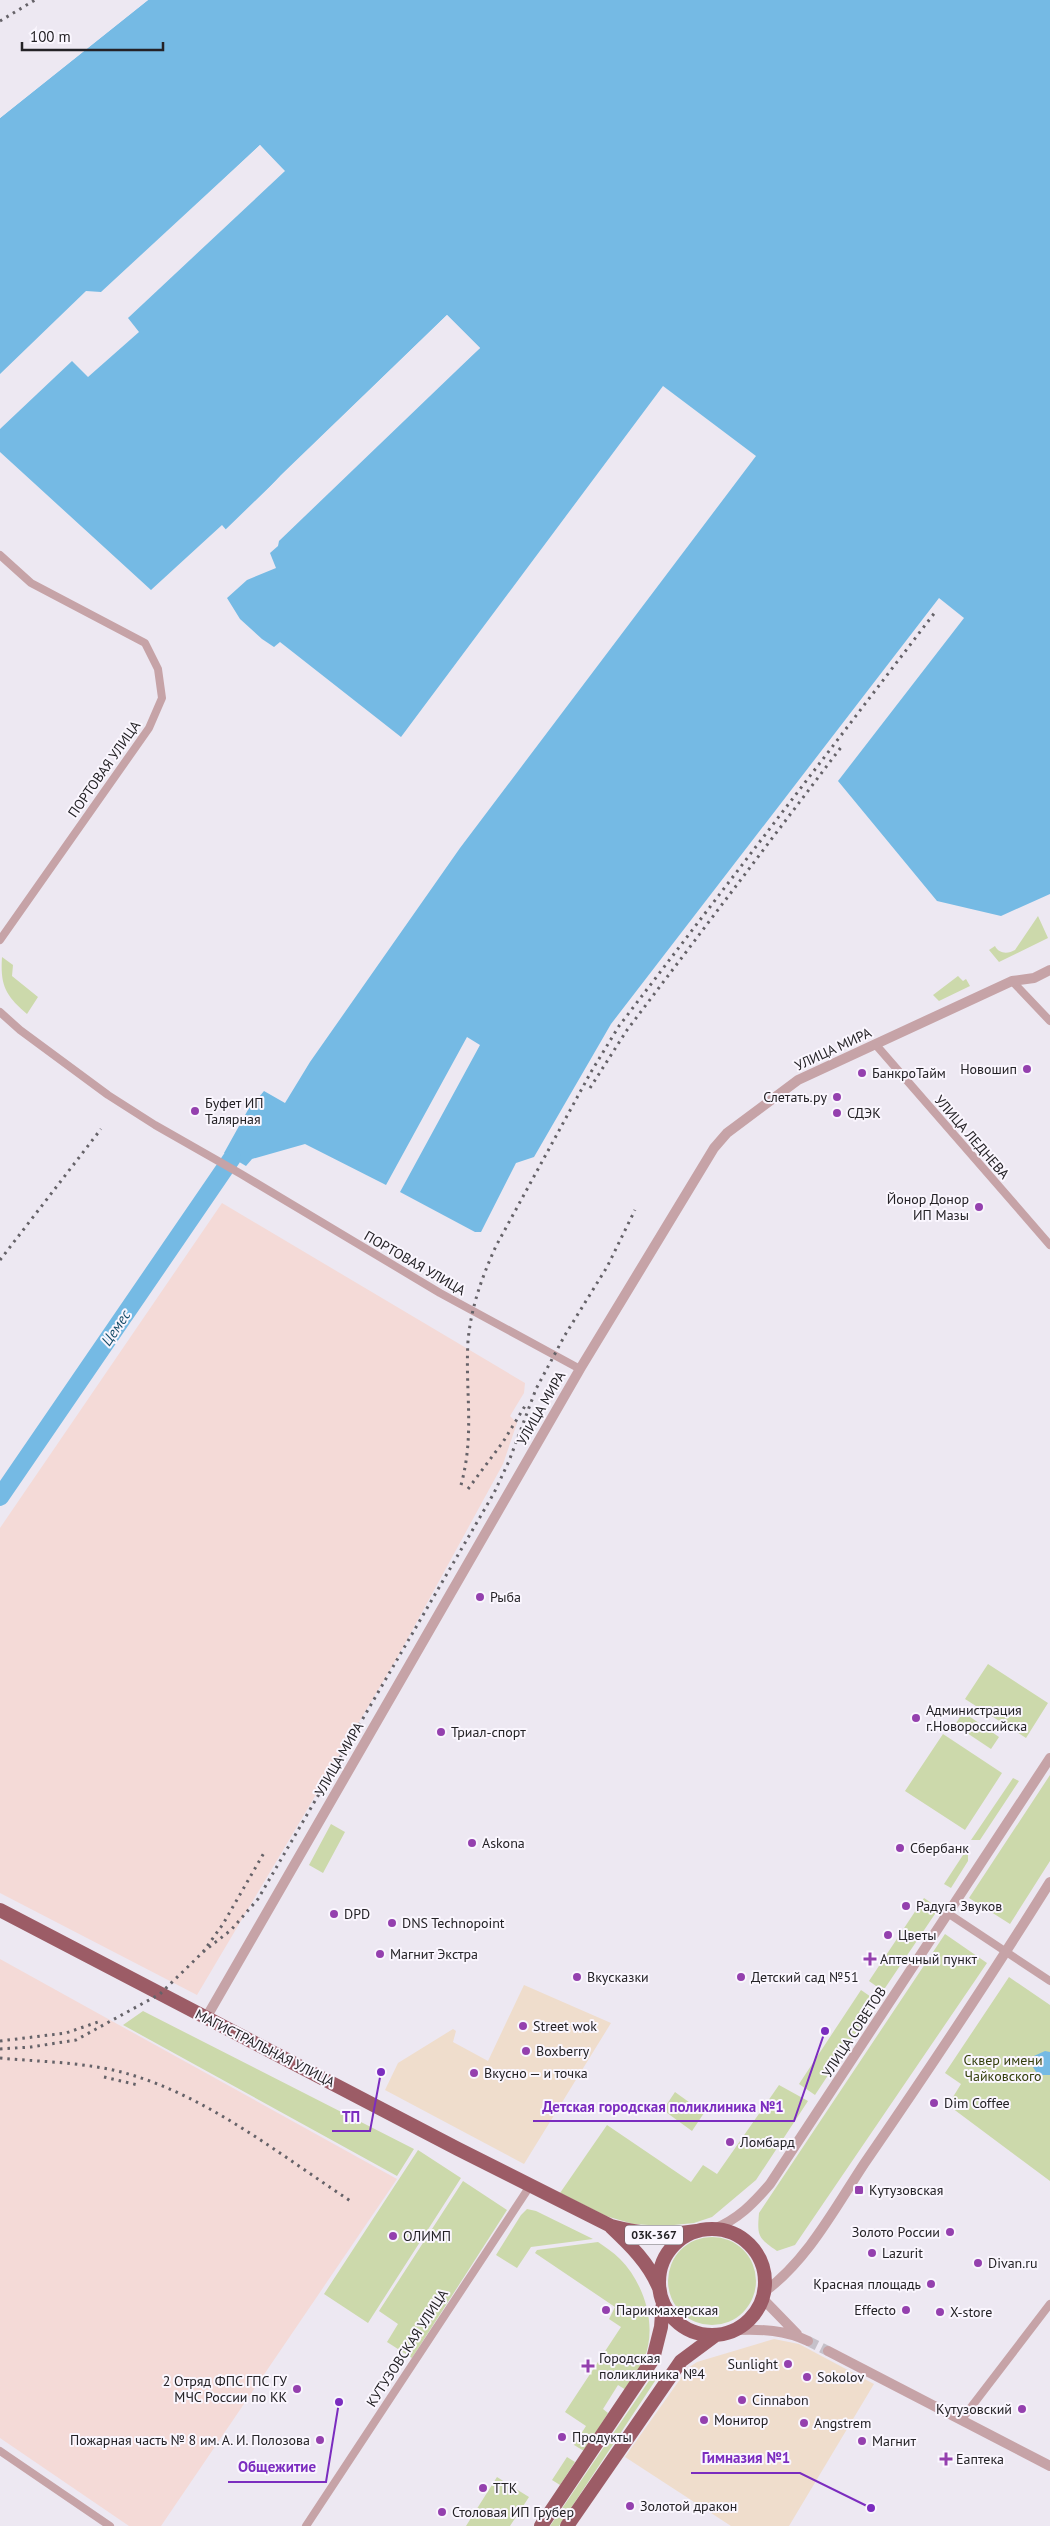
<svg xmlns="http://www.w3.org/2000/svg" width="1050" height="2526" font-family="'PT Sans',sans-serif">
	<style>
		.commercial { fill: #efddcc }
		.industrial { fill: #f4dad7 }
		.green { fill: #ccd9ab }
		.water { fill: #75bae4 }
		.pier { fill: #ede8f2 }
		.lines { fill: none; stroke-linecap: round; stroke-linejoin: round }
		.river { stroke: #75bae4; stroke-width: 18 }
		.tertiary-tunnel { stroke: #c5c0c9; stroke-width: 10; stroke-dasharray: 10 5; stroke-linecap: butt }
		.minor { stroke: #c6a3a7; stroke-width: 8 }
		.tertiary { stroke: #c6a3a7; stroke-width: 10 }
		.trunk { stroke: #9c5c66; stroke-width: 14 }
		.rail { stroke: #656268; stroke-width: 3; stroke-dasharray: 2.5 5; stroke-linecap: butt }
		.poi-dot { fill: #9440ae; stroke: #faf6fe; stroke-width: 2 }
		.labels { text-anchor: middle; stroke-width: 4; stroke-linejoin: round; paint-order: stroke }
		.shield { fill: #faf6fe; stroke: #646267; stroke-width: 1 }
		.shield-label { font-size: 12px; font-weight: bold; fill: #242226 }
		.street-label { font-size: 14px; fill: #242226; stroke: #faf6fe }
		.poi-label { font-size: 14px; fill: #242226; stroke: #faf6fe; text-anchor: start }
		.park-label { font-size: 14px; fill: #343f0c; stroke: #faf6fe }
		.water-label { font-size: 15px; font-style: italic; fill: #194f6b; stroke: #faf6fe }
		.leader { fill: none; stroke: #7b2cbf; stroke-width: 2 }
		.callout-dot { fill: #7b2cbf; stroke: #faf6fe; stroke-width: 2 }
		.callout-label { font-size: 15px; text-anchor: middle; font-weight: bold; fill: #7b2cbf; stroke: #faf6fe; stroke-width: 4; stroke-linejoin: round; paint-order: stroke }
	</style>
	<rect width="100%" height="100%" fill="#ede8f2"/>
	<path class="commercial" d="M524,1985L611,2023L524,2164L385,2090L398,2063L453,2029L456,2031L453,2042L488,2061Z
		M774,2339L799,2344L874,2384L789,2526H731L625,2457L688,2368L697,2362Z"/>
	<path class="industrial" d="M222,1203L525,1383L524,1393L510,1416L517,1423L503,1464L397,1658L197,1995L0,1893V1528Z
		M0,1959L397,2179L161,2526H129L0,2438Z"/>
	<path class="green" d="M1038,916L1048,938L999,962L989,950L995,946C999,954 1008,954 1015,950Z
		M2,957L13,965L12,976L38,997L27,1014C6,996 0,986 2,957Z
		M958,976L963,981L966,979L970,986L939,1001L933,995Z
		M988,1664L1048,1703L1026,1738L965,1699Z
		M963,1712L999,1737L991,1749L955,1725Z
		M943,1734L1002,1773L965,1830L905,1791Z
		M1050,1775V1861L1010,1924L969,1898Z
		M1013,1778L1019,1781L980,1840H971Z
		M331,1824L345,1832L323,1873L309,1865Z
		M965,1852L968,1854V1861L951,1888L944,1884Z
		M924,1898L939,1908L883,1991L869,1981Z
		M945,1934L987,1963L795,2245L777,2251C758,2238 757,2236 759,2213Z
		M1009,1977L1050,2005V2181L948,2105L961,2084L945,2073Z
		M861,1990L877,2001L815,2095L799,2084Z
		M143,2011L414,2149L397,2176L123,2025Z
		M779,2085L808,2101L756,2180L712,2217L694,2223L664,2226L633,2224L606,2216L560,2193L607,2125L691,2182L703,2165L717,2174Z
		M675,2092L704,2113L692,2131L663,2110Z
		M418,2150L461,2178L368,2323L324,2294Z
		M463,2181L507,2210L412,2358L387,2342L398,2324L379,2311Z
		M527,2209L536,2211L593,2239L531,2247L517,2268L496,2255L521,2215Z
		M668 2281a44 44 0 1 1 88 0a44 44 0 1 1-88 0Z
		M598,2242C605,2247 613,2252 620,2259C644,2283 658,2326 644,2359C639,2370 632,2380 626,2390L618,2385L603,2409L608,2413L584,2451L574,2445L586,2426L565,2412L621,2327L609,2319L615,2307L535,2253L537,2250Z
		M653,2375H656L657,2378L559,2526H550Z
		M567,2457L575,2462L560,2485L552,2480Z
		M497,2477L529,2497L510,2526H466Z"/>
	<path class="water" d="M148,0H1050V894L1001,916L937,901L838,781L964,618L939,598L611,1024L534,1157L516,1163L481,1232H475L400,1192L480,1045L467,1037L386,1185L305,1144L252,1159L246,1166L224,1153L254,1099L259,1097L264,1091L285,1103L310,1062L460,848L756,456L663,386L401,737L280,642L274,647L262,639L240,619L227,598L247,580L276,568L270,553L278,546L279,541L480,348L447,315L281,475L228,532L222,525L151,590L0,452V429L72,361L88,377L139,332L128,318L285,171L260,145L101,292L86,291L0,374V118Z
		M1045,2051L1050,2052V2075H1038L1031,2064L1034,2056Z"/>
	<path class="pier" d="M144,0H148L0,118V115Z
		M260,145L277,164L275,166L260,148L102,294Z
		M447,315L480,348L417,405L476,348L447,318L284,477L282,490L230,534H227L224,531Z"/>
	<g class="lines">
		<path class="river" d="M0,1497L232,1158"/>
		<path class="tertiary-tunnel" d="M808,2341L828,2351"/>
		<path class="minor" d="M0,555L31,583L145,643L158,669L162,698L149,728L0,940
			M1012,981L1050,1021
			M0,1012L20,1030L108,1095L155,1125L241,1174L440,1293L580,1369
			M876,1045L1050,1245
			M949,1914L1050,1981
			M962,2419L1050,2304
			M0,2451L110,2526
			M306,2526L530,2186"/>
		<path class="tertiary" d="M206,2018L580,1369L714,1148L727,1133L798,1080L1012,981L1034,978L1050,970
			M714,2229C738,2219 753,2204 770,2184L1050,1758
			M764,2292C807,2261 835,2208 864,2164C928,2071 990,1978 1050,1882
			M763,2299L797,2334
			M736,2330C762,2329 785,2330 808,2341
			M828,2351L1050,2466"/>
		<path class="trunk" d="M0,1910L458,2149L611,2226C641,2234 666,2236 697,2231
			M611,2227C630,2245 649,2263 659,2288
			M659 2282a53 53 0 1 1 106 0a53 53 0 1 1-106 0Z
			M541,2526L653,2359L661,2327L663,2302
			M567,2526L681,2361L716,2335"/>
		<path class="rail" d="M0,21L35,0
			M590,1088L627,1030L842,746
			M0,1260L101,1129
			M461,1485C475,1434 465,1392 468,1341C471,1307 482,1277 496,1246L591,1072L619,1026L936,611
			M468,1489L503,1442L525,1406
			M203,1952L231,1930L258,1899L494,1493L509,1461L536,1389L565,1335L607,1267L635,1210
			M0,2041L66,2033L98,2022
			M0,2049L31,2047L76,2040L160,1994L203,1952L223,1924L265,1851
			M0,2058C41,2062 85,2062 125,2073C208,2096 280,2155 352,2202
			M104,2077L138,2085"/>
	</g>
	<g class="poi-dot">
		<circle cx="1027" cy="1069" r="5"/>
		<circle cx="862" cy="1073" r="5"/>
		<circle cx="837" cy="1097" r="5"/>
		<circle cx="195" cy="1111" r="5"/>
		<circle cx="837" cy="1113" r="5"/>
		<circle cx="979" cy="1207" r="5"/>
		<circle cx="480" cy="1597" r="5"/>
		<circle cx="916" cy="1718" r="5"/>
		<circle cx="441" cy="1732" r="5"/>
		<circle cx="472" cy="1843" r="5"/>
		<circle cx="900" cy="1848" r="5"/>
		<circle cx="906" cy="1906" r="5"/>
		<circle cx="334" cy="1914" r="5"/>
		<circle cx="392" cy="1923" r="5"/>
		<circle cx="888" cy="1935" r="5"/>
		<circle cx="380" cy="1954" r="5"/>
		<path d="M867.5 1951.5h5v5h5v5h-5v5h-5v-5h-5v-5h5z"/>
		<circle cx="577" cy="1977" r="5"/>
		<circle cx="741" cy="1977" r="5"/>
		<circle cx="523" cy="2026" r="5"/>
		<circle cx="526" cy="2051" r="5"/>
		<circle cx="474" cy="2073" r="5"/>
		<circle cx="934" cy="2103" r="5"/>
		<circle cx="730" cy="2142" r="5"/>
		<rect x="854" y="2185" width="10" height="10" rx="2.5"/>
		<circle cx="950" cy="2232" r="5"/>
		<circle cx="393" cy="2236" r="5"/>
		<circle cx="872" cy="2253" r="5"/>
		<circle cx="978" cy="2263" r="5"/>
		<circle cx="931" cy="2284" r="5"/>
		<circle cx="606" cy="2310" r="5"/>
		<circle cx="906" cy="2310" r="5"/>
		<circle cx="940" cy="2312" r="5"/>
		<circle cx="788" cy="2364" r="5"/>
		<path d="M585.5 2358.5h5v5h5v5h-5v5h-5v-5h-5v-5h5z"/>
		<circle cx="807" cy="2377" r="5"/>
		<circle cx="297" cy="2389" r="5"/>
		<circle cx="742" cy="2400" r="5"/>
		<circle cx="1022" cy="2409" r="5"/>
		<circle cx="704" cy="2420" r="5"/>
		<circle cx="804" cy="2423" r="5"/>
		<circle cx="562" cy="2437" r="5"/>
		<circle cx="320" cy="2440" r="5"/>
		<circle cx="862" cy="2441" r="5"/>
		<path d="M943.5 2451.5h5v5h5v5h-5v5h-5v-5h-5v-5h5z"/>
		<circle cx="483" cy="2488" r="5"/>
		<circle cx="630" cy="2506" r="5"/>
		<circle cx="442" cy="2512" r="5"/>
	</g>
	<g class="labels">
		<rect class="shield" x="625" y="2225.5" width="58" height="19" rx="4"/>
		<g class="shield-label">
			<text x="654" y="2239">03К-367</text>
		</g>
		<g class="street-label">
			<text transform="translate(104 769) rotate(-55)" y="5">ПОРТОВАЯ УЛИЦА</text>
			<text transform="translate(833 1049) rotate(-25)" y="5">УЛИЦА МИРА</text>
			<text transform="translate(972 1137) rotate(49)" y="5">УЛИЦА ЛЕДНЕВА</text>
			<text transform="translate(415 1263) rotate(30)" y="5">ПОРТОВАЯ УЛИЦА</text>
			<text transform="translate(541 1408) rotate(-60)" y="5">УЛИЦА МИРА</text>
			<text transform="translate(339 1759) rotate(-60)" y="5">УЛИЦА МИРА</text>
			<text transform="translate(854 2032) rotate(-57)" y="5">УЛИЦА СОВЕТОВ</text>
			<text transform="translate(265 2048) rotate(27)" y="5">МАГИСТРАЛЬНАЯ УЛИЦА</text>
			<text transform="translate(407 2348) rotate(-57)" y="5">КУТУЗОВСКАЯ УЛИЦА</text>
		</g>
		<g class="poi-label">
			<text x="1017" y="1074" text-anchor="end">Новошип</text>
			<text x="872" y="1078">БанкроТайм</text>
			<text x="827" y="1102" text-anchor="end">Слетать.ру</text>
			<text x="205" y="1108">Буфет ИП<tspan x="205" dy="16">Талярная</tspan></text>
			<text x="847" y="1118">СДЭК</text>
			<text x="969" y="1204" text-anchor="end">Йонор Донор<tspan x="969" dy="16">ИП Мазы</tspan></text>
			<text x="490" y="1602">Рыба</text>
			<text x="926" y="1715">Администрация<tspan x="926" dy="16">г.Новороссийска</tspan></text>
			<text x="451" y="1737">Триал-спорт</text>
			<text x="482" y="1848">Askona</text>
			<text x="910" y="1853">Сбербанк</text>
			<text x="916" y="1911">Радуга Звуков</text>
			<text x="344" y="1919">DPD</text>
			<text x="402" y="1928">DNS Technopoint</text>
			<text x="898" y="1940">Цветы</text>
			<text x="390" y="1959">Магнит Экстра</text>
			<text x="880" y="1964">Аптечный пункт</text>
			<text x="587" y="1982">Вкусказки</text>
			<text x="751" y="1982">Детский сад №51</text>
			<text x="533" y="2031">Street wok</text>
			<text x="536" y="2056">Boxberry</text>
			<text x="484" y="2078">Вкусно — и точка</text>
			<text x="944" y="2108">Dim Coffee</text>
			<text x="740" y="2147">Ломбард</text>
			<text x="869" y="2195">Кутузовская</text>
			<text x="940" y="2237" text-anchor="end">Золото России</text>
			<text x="403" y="2241">ОЛИМП</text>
			<text x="882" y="2258">Lazurit</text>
			<text x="988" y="2268">Divan.ru</text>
			<text x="921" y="2289" text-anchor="end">Красная площадь</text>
			<text x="616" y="2315">Парикмахерская</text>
			<text x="896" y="2315" text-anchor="end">Effecto</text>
			<text x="950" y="2317">X-store</text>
			<text x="599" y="2363">Городская<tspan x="599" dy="16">поликлиника №4</tspan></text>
			<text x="778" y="2369" text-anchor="end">Sunlight</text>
			<text x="817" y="2382">Sokolov</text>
			<text x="287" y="2386" text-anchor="end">2 Отряд ФПС ГПС ГУ<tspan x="287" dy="16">МЧС России по КК</tspan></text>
			<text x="752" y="2405">Cinnabon</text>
			<text x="1012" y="2414" text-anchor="end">Кутузовский</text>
			<text x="714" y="2425">Монитор</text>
			<text x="814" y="2428">Angstrem</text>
			<text x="572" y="2442">Продукты</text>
			<text x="310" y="2445" text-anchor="end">Пожарная часть № 8 им. А. И. Полозова</text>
			<text x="872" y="2446">Магнит</text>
			<text x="956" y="2464">Еаптека</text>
			<text x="493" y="2493">ТТК</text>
			<text x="640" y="2511">Золотой дракон</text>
			<text x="452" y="2517">Столовая ИП Грубер</text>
		</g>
		<g class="park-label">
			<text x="1003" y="2065">Сквер имени<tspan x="1003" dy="16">Чайковского</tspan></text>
		</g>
		<g class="water-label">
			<text transform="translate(116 1328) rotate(-56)" y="5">Цемес</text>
		</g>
	</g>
	<path class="leader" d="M825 2031L794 2121H533M381 2072L370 2131H332M871 2508L800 2473H691M339 2402L326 2482H228"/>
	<g class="callout-dot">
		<circle cx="825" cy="2031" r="5"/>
		<circle cx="381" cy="2072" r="5"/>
		<circle cx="871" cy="2508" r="5"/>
		<circle cx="339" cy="2402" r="5"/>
	</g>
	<g class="callout-label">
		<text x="663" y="2112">Детская городская поликлиника №1</text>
		<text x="351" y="2122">ТП</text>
		<text x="746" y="2463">Гимназия №1</text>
		<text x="277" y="2472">Общежитие</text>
	</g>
	<path d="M22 42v8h141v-8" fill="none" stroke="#242226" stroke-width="2.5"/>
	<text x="30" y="42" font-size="15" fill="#242226" stroke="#faf6fe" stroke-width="4" paint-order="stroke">100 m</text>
</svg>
